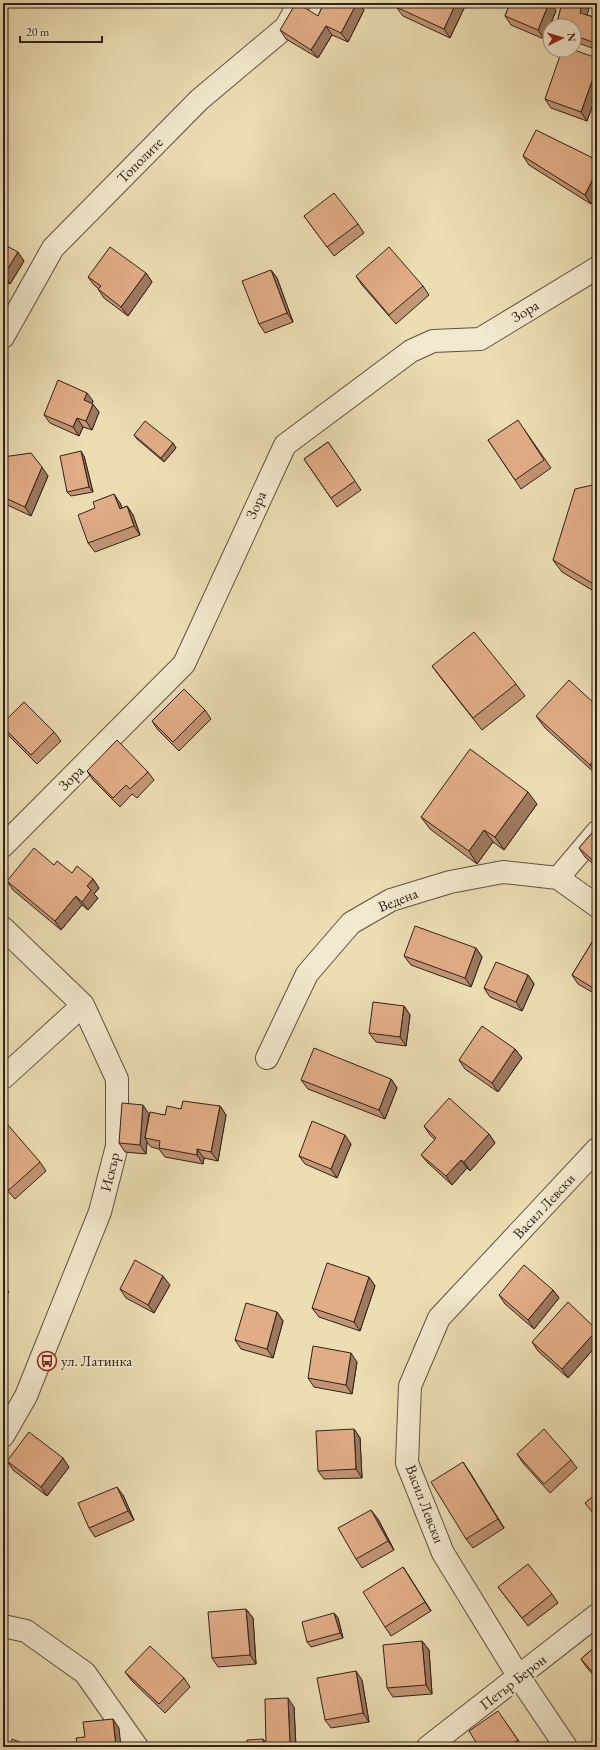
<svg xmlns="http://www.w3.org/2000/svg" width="600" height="1750" font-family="'EB Garamond',serif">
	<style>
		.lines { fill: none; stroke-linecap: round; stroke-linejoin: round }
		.street-casing { stroke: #605140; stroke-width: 24 }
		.street { stroke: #f3e9ce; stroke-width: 22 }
		.wall { fill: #c29574; stroke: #31221a }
		.shaded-wall { fill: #9e795e; stroke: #31221a }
		.building { fill: #e1ad87; stroke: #31221a }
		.labels { text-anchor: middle; stroke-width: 3.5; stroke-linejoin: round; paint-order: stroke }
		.street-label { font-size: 15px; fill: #31221a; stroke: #f3e9ce }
		.poi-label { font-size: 15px; fill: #31221a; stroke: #f3e9ce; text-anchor: start }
	</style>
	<rect width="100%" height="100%" fill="#ecddb3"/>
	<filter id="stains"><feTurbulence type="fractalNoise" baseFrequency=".005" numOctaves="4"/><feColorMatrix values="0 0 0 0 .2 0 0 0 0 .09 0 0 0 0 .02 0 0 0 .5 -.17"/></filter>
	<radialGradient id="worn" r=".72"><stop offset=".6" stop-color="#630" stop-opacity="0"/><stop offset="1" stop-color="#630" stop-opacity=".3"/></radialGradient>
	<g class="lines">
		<defs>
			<path id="street" d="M3,337L53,248L199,100L286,27L299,3
				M3,846L184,664L285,445L411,351L433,341L480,339L597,268
				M558,878L597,832
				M3,928L83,1005L117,1079V1146L100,1212L26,1396L3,1436
				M267,1058L307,974L351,923L391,900L450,882L503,872L558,878L597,906
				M3,1078L83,1005
				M3,1626L26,1631L85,1673L137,1747
				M428,1747L597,1615
				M566,1747L519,1677L443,1553L407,1463L410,1386L439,1318L597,1149"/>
		</defs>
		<use href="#street" class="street-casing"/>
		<use href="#street" class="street"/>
	</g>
	<path class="wall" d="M324,3H359L364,10L348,42L332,35L318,58L286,39L280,30L318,16Z
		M398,3H466V4L450,38L403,16L396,7Z
		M510,3H551L556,11L544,39L511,25L505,16Z
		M562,3H586L589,7L587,15L597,18V50L576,42L574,39V26H563L558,19Z
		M597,58V93L587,121L551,108L545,99Z
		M523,156L597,160L591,204L529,165Z
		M304,216L358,224L364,233L334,256Z
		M3,244L24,261L10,284L3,280Z
		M271,270L277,278L293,322L265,333L259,324Z
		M146,273L152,282L128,316L104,298L98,289H99L94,285L88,277Z
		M356,276L423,286L429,295L396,324L362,285Z
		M93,401L92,404L99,412L92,430L83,427L79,436L50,423L44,415Z
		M524,429L551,468L521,489L488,440Z
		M134,435L173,443L176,448L164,462L137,439Z
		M328,442L361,490L337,507L304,459Z
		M84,456L93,492L71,496L67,492Z
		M3,457L48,476L31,516L3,503Z
		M597,484V593L562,572L553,560Z
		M120,503L122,508L127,506L133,515L140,535L95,552L88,543Z
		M432,666L516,684L525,696L482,730L441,678Z
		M597,706V775L545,728L536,716Z
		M205,710L211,719L179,751L158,730L152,721Z
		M3,723L54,732L61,741L37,764L7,734L3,728Z
		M87,771L148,772L154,780L137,798L132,794L120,807L93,780Z
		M537,804L504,850L493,842L477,864L430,829L421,817Z
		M597,827V867L585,857L579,848Z
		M54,865L72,873L93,879L99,888L94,894L98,898L88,910L82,905L61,930L13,890L7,881Z
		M597,934V995L578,984L572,975Z
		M476,948L482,957L471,987L411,965L404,956Z
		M528,975L534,984L522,1011L490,997L484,988Z
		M404,1006L410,1015L406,1046L376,1042L369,1033Z
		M515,1049L522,1058L498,1092L465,1069L459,1060Z
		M391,1079L397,1088L385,1119L308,1089L301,1080Z
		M220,1106L226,1115L218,1161L204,1158L203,1164L165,1157L159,1149L151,1147L147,1142L146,1154L125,1152L119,1143L149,1114L165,1115L181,1109Z
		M424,1126L489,1134L495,1143L470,1171L467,1168L452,1185L428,1163L421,1155L435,1140L430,1135Z
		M3,1128L40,1162L46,1171L15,1199L3,1186Z
		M351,1144L337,1178L305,1164L299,1156Z
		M369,1277L375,1286L360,1331L319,1317L312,1308Z
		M170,1285L154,1313L126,1298L120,1289Z
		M553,1290L559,1298L534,1329L505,1304L499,1295Z
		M277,1312L283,1321L273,1358L241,1349L235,1340Z
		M597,1329V1345L568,1378L538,1351L532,1342Z
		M357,1362L352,1394L314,1387L308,1378Z
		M354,1429L360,1438L362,1478L324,1479L318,1471Z
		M517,1454L571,1460L577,1468L550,1493L523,1463Z
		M7,1461L69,1467L47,1496L13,1470Z
		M469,1471L504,1528L473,1548L466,1539Z
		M123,1495L134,1520L95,1537L89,1528Z
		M378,1519L394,1550L362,1568L356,1559Z
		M403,1567L431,1611L391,1636L385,1627Z
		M498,1587L552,1594L558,1603L528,1626Z
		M246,1609L253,1618L256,1664L218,1667L212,1658Z
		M334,1613L338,1618L343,1638L311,1647L307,1642Z
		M422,1641L429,1650L432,1694L393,1697L387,1688Z
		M597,1645V1679L587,1668L581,1659Z
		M125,1672L184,1678L190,1687L165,1713L132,1681Z
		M362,1680L369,1722L331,1728L325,1720Z
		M294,1707L296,1747H267V1746V1747H247L263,1739L266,1743Z
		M504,1720L523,1747H479Z"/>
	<path class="shaded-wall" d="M357,3H359L364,10L348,42L341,33Z
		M456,3H466V4L450,38L444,29Z
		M549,3H551L556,11L544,39L538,30Z
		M582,3H586L589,7L586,21L580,13Z
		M326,26L332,35L318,58L311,50Z
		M597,67V93L587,121L581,112Z
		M597,170V192L591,204L585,195Z
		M18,252L24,261L10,284L4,275Z
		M271,270L277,278L293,322L287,313Z
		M146,273L152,282L128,316L121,307Z
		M87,393L93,401L90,409L84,400Z
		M93,404L99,412L92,430L86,421Z
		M77,418L83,427L79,436L73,427Z
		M173,443L176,448L164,462L161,458Z
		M81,451L84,456L93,492L89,487Z
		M42,467L48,476L31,516L25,507Z
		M114,494L120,503L126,518L120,509Z
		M127,506L133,515L140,535L134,526Z
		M3,553L5,556L3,559Z
		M597,757V774L590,765Z
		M528,792L537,804L504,850L495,837Z
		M484,830L493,842L477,864L469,851Z
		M93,879L99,888L94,894L98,898L88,910L82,902L87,886Z
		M76,896L82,905L61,930L55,921Z
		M476,948L482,957L471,987L465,978Z
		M528,975L534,984L522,1011L516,1002Z
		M3,994L6,998V1023L3,1027Z
		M404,1006L410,1015L406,1046L400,1037Z
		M515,1049L522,1058L498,1092L492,1083Z
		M391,1079L397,1088L385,1119L379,1110Z
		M143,1105L149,1114L145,1138L147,1142L146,1154L140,1145Z
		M220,1106L226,1115L218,1161L211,1152Z
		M489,1134L495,1143L470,1171L464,1162Z
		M345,1135L351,1144L337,1178L331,1169Z
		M197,1149L204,1158L203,1164L197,1155Z
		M461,1160L467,1168L452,1185L446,1176Z
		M163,1276L170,1285L154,1313L148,1305Z
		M369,1277L375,1286L360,1331L354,1322Z
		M3,1284L9,1292L3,1301Z
		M553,1290L559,1298L534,1329L528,1320Z
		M277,1312L283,1321L273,1358L267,1349Z
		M597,1330V1345L568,1378L562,1369Z
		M351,1353L357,1362L352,1394L346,1385Z
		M354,1429L360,1438L362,1478L356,1469Z
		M63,1458L69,1467L47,1496L41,1487Z
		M463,1462L469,1471L504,1528L498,1519Z
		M117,1487L123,1495L134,1520L128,1511Z
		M371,1510L378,1519L394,1550L388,1541Z
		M403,1567L409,1576L431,1611L425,1602Z
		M246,1609L253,1618L256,1664L250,1655Z
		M334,1613L338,1618L343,1638L340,1633Z
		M422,1641L429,1650L432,1694L426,1685Z
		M356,1671L362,1680L369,1722L363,1713Z
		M288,1698L294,1707L296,1747H292L290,1744Z
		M113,1719L119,1728L121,1747H116Z
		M263,1739L267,1744L266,1745L267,1747H264Z"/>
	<path class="building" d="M296,3H297L318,16L324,3H357L341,33L326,26L311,50L280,30Z
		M398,3H456L444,29L396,7Z
		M510,3H549L538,30L505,16Z
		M562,3H582L580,13L597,18V44L574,35V26H573L558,19Z
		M562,50H574L597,58V67L581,112L545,99Z
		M536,130L597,160V170L585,195L523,156Z
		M334,193L358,224L327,247L304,216Z
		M3,244L18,252L4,275H3Z
		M110,247L146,273L121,307L98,289L101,286L88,277Z
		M389,247L423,286L389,315L356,276Z
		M271,270L287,313L259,324L242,281Z
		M58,380L87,393L84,400L93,404L86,421L77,418L73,427L44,415Z
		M518,420L544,460L515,480L488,440Z
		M145,421L173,443L161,458L134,435Z
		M328,442L355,481L331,498L304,459Z
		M81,451L89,487L67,492L60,456Z
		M31,453L42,467L25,507L3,497V457Z
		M597,484V586L553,560L575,489Z
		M114,494L120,509L127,506L134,526L88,543L78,515L95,508L93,502Z
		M474,632L516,684L473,718L432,666Z
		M569,680L597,706V757L590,765L536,716Z
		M184,689L205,710L173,742L152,721Z
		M24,702L54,732L31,755L3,727V723Z
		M117,740L148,772L130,789L126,785L113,798L87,771Z
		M470,749L528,792L495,837L484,830L469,851L421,817Z
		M597,827V864L579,848Z
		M34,848L54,865L57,861L72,873L77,866L93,879L87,886L91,890L82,902L76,896L55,921L7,881Z
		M415,926L476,948L465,978L404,956Z
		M597,934V984L593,988L572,975Z
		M496,962L528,975L516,1002L484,988Z
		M597,997V1006L593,1002Z
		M373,1002L404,1006L400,1037L369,1033Z
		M482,1026L515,1049L492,1083L459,1060Z
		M314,1048L391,1079L379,1110L301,1080Z
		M449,1098L489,1134L464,1162L461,1160L446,1176L421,1155L436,1138L424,1126Z
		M183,1101L220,1106L211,1152L197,1149V1155L159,1148L160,1141L145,1138L150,1112L165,1115L167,1106L181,1109Z
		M122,1103L143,1105L140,1145L119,1143Z
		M312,1121L345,1135L331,1169L299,1156Z
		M7,1124L40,1162L9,1190L3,1184V1128Z
		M135,1260L163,1276L148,1305L120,1289Z
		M327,1263L369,1277L354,1322L312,1308Z
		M524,1265L553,1290L528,1320L499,1295Z
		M568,1302L597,1330L562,1369L532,1342Z
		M246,1303L277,1312L267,1349L235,1340Z
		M313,1346L351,1353L346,1385L308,1378Z
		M354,1429L356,1469L318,1471L316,1431Z
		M544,1429L571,1460L544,1484L517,1454Z
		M29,1432L63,1458L41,1487L7,1461Z
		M463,1462L498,1519L466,1539L431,1482Z
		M117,1487L128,1511L89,1528L78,1503Z
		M597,1493V1518L585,1503Z
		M371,1510L388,1541L356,1559L338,1528Z
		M528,1564L552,1594L522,1618L498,1587Z
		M403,1567L425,1602L385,1627L363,1592Z
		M246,1609L250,1655L212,1658L208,1612Z
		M334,1613L340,1633L307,1642L302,1622Z
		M422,1641L426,1685L387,1688L383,1645Z
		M597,1645V1677L581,1659Z
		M150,1646L184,1678L159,1704L125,1672Z
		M356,1671L363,1713L325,1720L317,1678Z
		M288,1698L290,1744L266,1745L265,1699Z
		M498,1711L518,1740L507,1747H479L469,1731Z
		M113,1719L116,1747H78L76,1738L85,1737L83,1722Z
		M12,1739L32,1747H9Z
		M263,1739L264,1747H247V1740Z"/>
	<defs>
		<symbol id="bus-ring" viewBox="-11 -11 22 22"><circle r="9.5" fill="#f3e9ce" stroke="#8f2418" stroke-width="1.5"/><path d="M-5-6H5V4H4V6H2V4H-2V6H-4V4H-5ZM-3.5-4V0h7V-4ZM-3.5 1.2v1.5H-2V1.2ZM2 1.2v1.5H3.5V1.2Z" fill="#8f2418"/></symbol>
	</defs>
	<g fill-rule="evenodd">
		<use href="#bus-ring" x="36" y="1350" width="22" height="22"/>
	</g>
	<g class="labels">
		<g class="street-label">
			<text transform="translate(140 160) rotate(-45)" y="5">Тополите</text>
			<text transform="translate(525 311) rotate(-31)" y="5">Зора</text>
			<text transform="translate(256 505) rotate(-65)" y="5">Зора</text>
			<text transform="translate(71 778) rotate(-45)" y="5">Зора</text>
			<text transform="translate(398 900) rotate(-22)" y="5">Ведена</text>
			<text transform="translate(110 1172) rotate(-76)" y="5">Искър</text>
			<text transform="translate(544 1206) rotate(-47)" y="5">Васил Левски</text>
			<text transform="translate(425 1504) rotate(69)" y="5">Васил Левски</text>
			<text transform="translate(513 1682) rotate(-38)" y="5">Петър Берон</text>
		</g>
		<g class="poi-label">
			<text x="61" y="1366">ул. Латинка</text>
		</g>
	</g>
	<rect width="600" height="1750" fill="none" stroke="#ecddb3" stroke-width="16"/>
	<rect x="4" y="4" width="592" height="1742" fill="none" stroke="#31221a" stroke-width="2"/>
	<rect x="8" y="8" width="584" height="1734" fill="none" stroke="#31221a"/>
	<g transform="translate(562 38) rotate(85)"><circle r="19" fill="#f3e9ce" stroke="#a59986"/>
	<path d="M0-3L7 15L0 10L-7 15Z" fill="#8f2418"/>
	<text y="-6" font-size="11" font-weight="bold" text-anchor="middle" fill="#31221a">N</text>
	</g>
	<path d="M20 36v6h82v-6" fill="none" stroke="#31221a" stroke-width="2"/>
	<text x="26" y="36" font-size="12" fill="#31221a" stroke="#f3e9ce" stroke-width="3" paint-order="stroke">20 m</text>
	<rect width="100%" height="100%" filter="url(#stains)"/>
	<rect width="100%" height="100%" fill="url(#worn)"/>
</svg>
